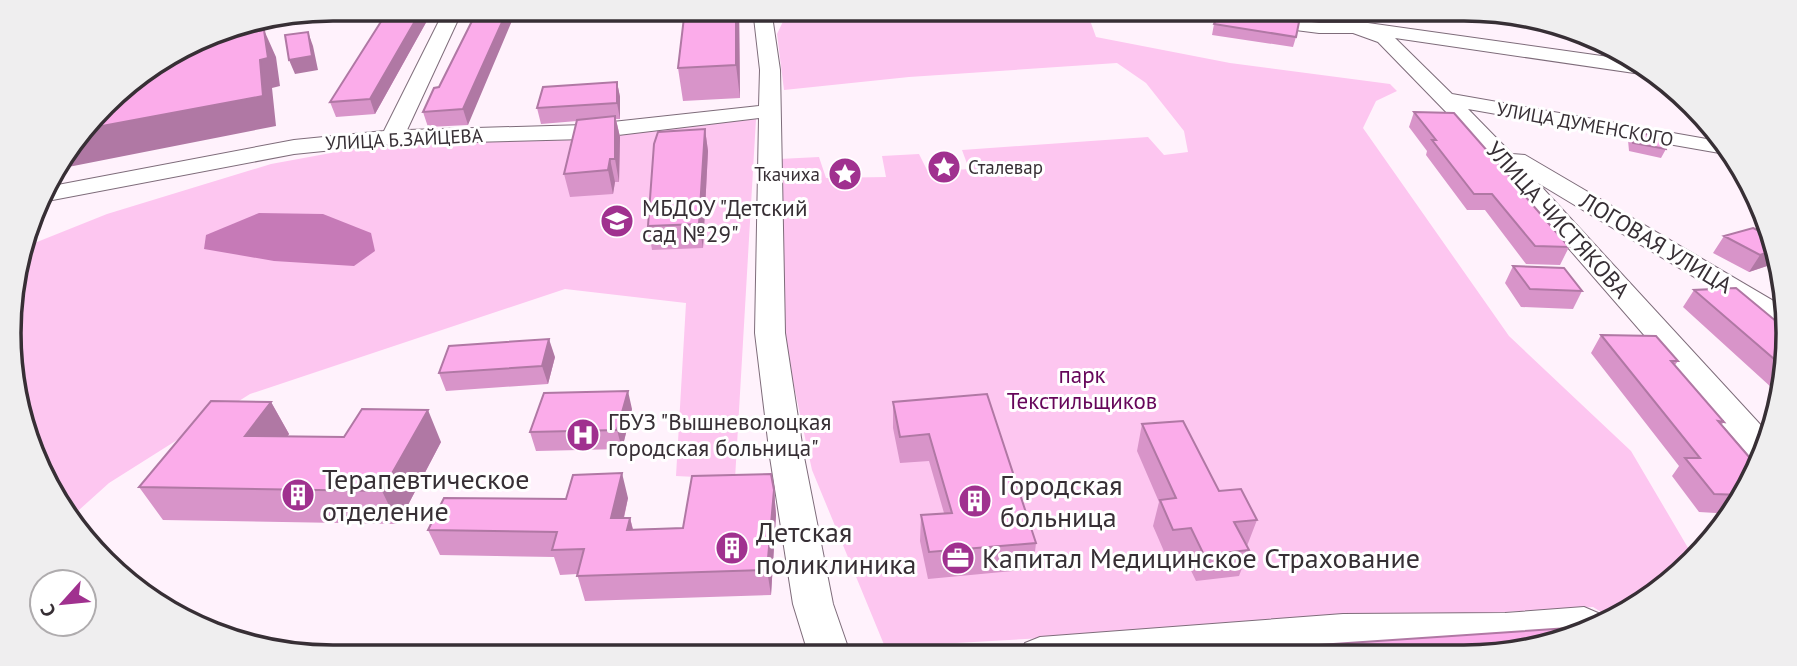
<svg xmlns="http://www.w3.org/2000/svg" width="1797" height="666" font-family="'PT Sans',sans-serif">
	<style>
		.green { fill: #fdc6f0 }
		.water { fill: #c67ab7 }
		.lines { fill: none; stroke-linecap: round; stroke-linejoin: round }
		.minor-casing { stroke: #7e6c7a; stroke-width: 2 }
		.minor { fill: #fff; fill-rule: evenodd }
		.wall { fill: #d894c9 }
		.shaded-wall { fill: #b078a4 }
		.building { fill: #fbacea; stroke: #b078a4; stroke-width: 2 }
		.labels { text-anchor: middle; stroke-width: 6; stroke-linejoin: round; paint-order: stroke }
		.far-street-label { font-size: 19px; fill: #372f35; stroke: #fff }
		.far-poi-label { font-size: 19px; fill: #372f35; stroke: #fff; text-anchor: start }
		.poi-label { font-size: 23px; fill: #372f35; stroke: #fff; text-anchor: start }
		.street-label { font-size: 23px; fill: #372f35; stroke: #fff }
		.park-label { font-size: 23px; fill: #66065a; stroke: #fff }
		.near-poi-label { font-size: 28px; fill: #372f35; stroke: #fff; text-anchor: start }
		.rim { fill: none; stroke: #372f35; stroke-width: 3.5 }
	</style>
	<rect width="100%" height="100%" fill="#fff2fc"/>
	<path class="green" d="M789,9H898L900,18L1024,14V9H1086L1096,37L1230,63L1390,84L1397,91L1376,101L1363,128L1509,336L1631,451L1694,558L1677,577L1614,620L1593,607L885,647L812,470L783,335L779,159L819,157L826,178L886,177L882,156L919,154L928,172L969,169L962,150L1148,137L1164,155L1188,152L1184,131L1146,83L1117,63L909,77L784,90L777,34Z
		M756,119L735,479L676,476L686,303L565,289L250,394L109,483L69,519L63,513L15,397L12,290L27,246L107,214L271,164L391,142L577,140Z"/>
	<path class="water" d="M259,213L323,214L371,233L375,251L354,266L274,261L204,249L206,235Z"/>
	<g class="lines">
		<defs>
			<path id="minor" d="M445,9H463L407,130L585,125L759,106L760,70L753,9H771L780,70L785,333L804,457L833,604L851,656H809L793,604L770,457L755,333L759,118L585,139L392,144L294,154L42,202L47,187L294,140L384,131Z
				M1162,9H1211L1319,23H1368L1630,60L1655,73L1648,75L1395,38L1452,94L1718,141L1731,155L1468,109L1512,154L1525,155L1784,307L1783,328L1774,325L1538,183L1769,434L1758,460L1751,458L1484,151L1378,42L1353,33H1319L1171,14Z
				M1584,607L1598,613L1604,625L1533,647L1505,649L1343,650L1279,655L1019,656L1025,643L1040,637L1343,614L1505,613Z"/>
		</defs>
		<use href="#minor" class="minor-casing"/>
		<use href="#minor" class="minor"/>
	</g>
	<path class="wall" d="M389,9H437L433,10L375,114L336,117L330,102Z
		M478,9L468,125L428,127L423,112L439,87Z
		M685,9H739L740,98L683,101L678,68Z
		M1229,9H1305L1301,18Z
		M1214,24L1296,37L1293,47L1212,35Z
		M617,82L620,97V119H616L620,137L619,182H615L613,194L570,197L564,174L577,121L541,124L537,108Z
		M1414,112L1526,195L1525,196L1569,247L1560,265L1526,264L1485,210H1467L1426,155L1427,151L1409,127Z
		M705,129L708,151L703,248L652,250L648,226Z
		M1632,132L1666,149L1661,158L1629,151L1628,140Z
		M1732,156L1745,171L1747,178L1739,177Z
		M1724,236L1776,263L1749,272L1713,253Z
		M1513,266L1582,291L1573,309L1521,307L1505,283Z
		M1694,290L1783,327L1779,387L1772,388L1683,307Z
		M1601,335L1678,361L1675,365L1724,422L1721,425L1756,465L1733,514L1699,512L1672,476L1679,466L1591,353Z
		M555,357L548,384L446,391L439,373Z
		M987,394L1036,543L1033,569L928,579L920,541L921,515L944,513L929,461L900,463L893,428V402Z
		M271,402L289,434L287,437L441,442L398,524L163,520L139,487Z
		M632,409L622,449L536,451L530,432Z
		M1142,424L1219,491L1257,520L1247,546L1249,550L1239,576L1196,581L1183,554L1166,556L1153,526L1159,502L1137,451Z
		M774,490L776,515L771,595L585,601L577,574L560,575L554,557L440,555L428,530L566,499L628,498L624,518H630L633,529L683,528Z"/>
	<path class="shaded-wall" d="M422,9H437L433,10L375,114L370,99Z
		M508,9H517L468,125L463,109Z
		M736,9H739L740,98L736,65Z
		M264,30L276,57L280,86L272,88L276,126L53,170L86,129L260,60Z
		M308,32L313,46L318,70L295,74L289,60Z
		M617,82L620,97V119L617,103Z
		M615,116L620,137L619,182L615,159Z
		M705,129L708,151L703,248L699,224Z
		M610,159L615,182L613,194L608,170Z
		M1772,251L1776,263L1749,272L1760,255Z
		M549,339L555,357L548,384L542,366Z
		M628,391L632,409L622,449L617,430Z
		M271,402L289,434L265,468L245,436Z
		M428,410L441,442L398,524L382,491Z
		M622,473L628,498L618,543L611,518Z
		M774,490L776,515L771,595L767,570Z
		M630,518L636,543L627,530Z"/>
	<path class="building" d="M389,9H422L370,99L330,102Z
		M478,9H508L463,109L423,112L434,88L439,87Z
		M685,9H736V65L678,68Z
		M1219,12L1299,22L1296,37L1214,24Z
		M264,30L268,58L260,60L263,96L86,129L120,89L204,40Z
		M308,32L312,56L289,60L285,35Z
		M617,82V103L537,108L543,87Z
		M1414,112L1454,113L1526,195H1524L1569,247L1535,246L1492,194H1474L1432,140H1436Z
		M615,116V159H610L608,170L564,174L577,120Z
		M705,129L699,224L648,226L654,144L658,132Z
		M1632,132L1664,137L1666,149L1633,143Z
		M1753,228L1766,234L1772,251L1760,255L1724,236Z
		M1513,266L1564,268L1582,291L1530,289Z
		M1736,288L1783,327L1781,365L1694,290Z
		M1601,335L1656,336L1678,361H1671L1724,422L1718,421L1756,465L1742,495L1714,494L1685,458H1700Z
		M549,339L542,366L439,373L449,346Z
		M628,391L617,430L530,432L544,393Z
		M987,394L1036,543L929,552L921,515L952,513L929,434L900,437L893,402Z
		M211,401L271,402L245,436L344,437L362,409L428,410L382,491L139,487Z
		M1183,421L1219,491L1241,489L1257,520L1234,522L1249,550L1204,555L1191,528L1173,530L1160,500L1176,498L1142,424Z
		M622,473L611,518H630L627,530L683,528L692,476L771,474L774,490L767,570L577,576L584,549L552,550L557,532L428,530L444,498L566,499L573,475Z
		M1599,626L1507,654L1169,655Z
		M815,655V656H779Z"/>
	<defs>
		<symbol id="sight-disc" viewBox="-11 -11 22 22"><circle r="9.5" fill="#a0318f" stroke="#fff"/><path d="M0-6L1.8-2.2L6-1.7L2.9 1.2L3.7 5.4L0 3.3L-3.7 5.4L-2.9 1.2L-6-1.7L-1.8-2.2Z" fill="#fff"/></symbol>
		<symbol id="school-disc" viewBox="-11 -11 22 22"><circle r="9.5" fill="#a0318f" stroke="#fff"/><path d="M0-5L7-2L0 1L-7-2ZM-4 1L0 2.5L4 1V4Q0 6-4 4Z" fill="#fff"/></symbol>
		<symbol id="hospital-disc" viewBox="-11 -11 22 22"><circle r="9.5" fill="#a0318f" stroke="#fff"/><path d="M-5-5h3v3.5h4V-5h3V5h-3V1.5h-4V5h-3Z" fill="#fff"/></symbol>
		<symbol id="building-disc" viewBox="-11 -11 22 22"><circle r="9.5" fill="#a0318f" stroke="#fff"/><path d="M-4-6H4V6H1V3H-1V6H-4ZM-2.5-4.3h1.7v1.8h-1.7ZM.8-4.3h1.7v1.8H.8ZM-2.5-1h1.7V.8h-1.7ZM.8-1h1.7V.8H.8Z" fill="#fff"/></symbol>
		<symbol id="office-disc" viewBox="-11 -11 22 22"><circle r="9.5" fill="#a0318f" stroke="#fff"/><path d="M-6-3h4V-5.5h4V-3h4V5H-6ZM-1-4.5V-3h2v-1.5ZM-6 0V1H6V0Z" fill="#fff"/></symbol>
	</defs>
	<g fill-rule="evenodd">
		<use href="#sight-disc" x="925" y="148" width="38" height="38"/>
		<use href="#sight-disc" x="826" y="155" width="38" height="38"/>
		<use href="#school-disc" x="598" y="202" width="38" height="38"/>
		<use href="#hospital-disc" x="564" y="416" width="38" height="38"/>
		<use href="#building-disc" x="279" y="476" width="38" height="38"/>
		<use href="#building-disc" x="956" y="482" width="38" height="38"/>
		<use href="#building-disc" x="713" y="529" width="38" height="38"/>
		<use href="#office-disc" x="939" y="539" width="38" height="38"/>
	</g>
	<g class="labels">
		<g class="far-street-label">
			<text transform="translate(1585 124) rotate(10)" y="7">УЛИЦА ДУМЕНСКОГО</text>
			<text transform="translate(404 139) rotate(-3)" y="7">УЛИЦА Б.ЗАЙЦЕВА</text>
		</g>
		<g class="far-poi-label">
			<text x="968" y="174">Сталевар</text>
			<text x="820" y="181" text-anchor="end">Ткачиха</text>
		</g>
		<g class="poi-label">
			<text x="642" y="216">МБДОУ "Детский<tspan x="642" dy="26">сад №29"</tspan></text>
			<text x="608" y="430">ГБУЗ "Вышневолоцкая<tspan x="608" dy="26">городская больница"</tspan></text>
		</g>
		<g class="street-label">
			<text transform="translate(1558 220) rotate(48)" y="8">УЛИЦА ЧИСТЯКОВА</text>
			<text transform="translate(1656 243) rotate(31)" y="8">ЛОГОВАЯ УЛИЦА</text>
		</g>
		<g class="park-label">
			<text x="1082" y="383">парк<tspan x="1082" dy="26">Текстильщиков</tspan></text>
		</g>
		<g class="near-poi-label">
			<text x="322" y="489">Терапевтическое<tspan x="322" dy="32">отделение</tspan></text>
			<text x="1000" y="495">Городская<tspan x="1000" dy="32">больница</tspan></text>
			<text x="756" y="542">Детская<tspan x="756" dy="32">поликлиника</tspan></text>
			<text x="982" y="568">Капитал Медицинское Страхование</text>
		</g>
	</g>
	<path d="M0 0H1797V666H0ZM333 21H1464A312 312 0 0 1 1776 333V333A312 312 0 0 1 1464 645H333A312 312 0 0 1 21 333V333A312 312 0 0 1 333 21Z" fill="#efeeef" fill-rule="evenodd"/>
	<path class="rim" d="M333 21H1464A312 312 0 0 1 1776 333V333A312 312 0 0 1 1464 645H333A312 312 0 0 1 21 333V333A312 312 0 0 1 333 21Z"/>
	<g transform="translate(63 603) rotate(243)"><circle r="33" fill="#ffffff" stroke="#afacae" stroke-width="2"/>
	<path d="M0-5L12 26L0 18L-12 26Z" fill="#a0318f"/>
	<text y="-10" font-size="19" font-weight="bold" text-anchor="middle" fill="#372f35">С</text>
	</g>
</svg>
